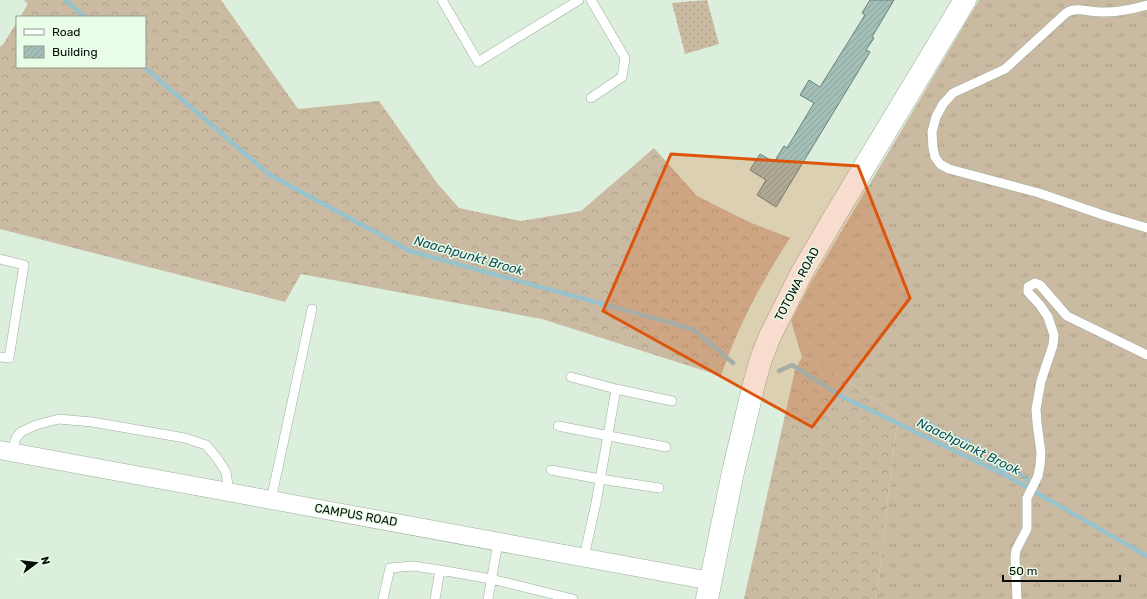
<svg xmlns="http://www.w3.org/2000/svg" width="1147" height="599" font-family="Rubik,sans-serif">
	<style>
		.grass { fill: url(#grass-tufts) }
		.forest { fill: url(#forest-crowns) }
		.park { fill: url(#park-dots) }
		.water { fill: url(#water-rules) }
		.lines { fill: none; stroke-linecap: round; stroke-linejoin: round }
		.stream { stroke: #98c3cd; stroke-width: 4.5 }
		.building { fill: url(#building-hatch); stroke: #67827c }
		.lane-casing { stroke: #9bad9b; stroke-width: 10 }
		.street-casing { stroke: #9bad9b; stroke-width: 19 }
		.secondary-casing { stroke: #9bad9b; stroke-width: 23 }
		.lane { stroke: #fff; stroke-width: 9 }
		.street { stroke: #fff; stroke-width: 18 }
		.secondary { stroke: #fff; stroke-width: 22 }
		.marked { fill: #dd550c; fill-opacity: 0.2; stroke: #dd550c; stroke-width: 3; stroke-linejoin: round }
		.labels { text-anchor: middle; stroke-width: 3; stroke-linejoin: round; paint-order: stroke }
		.street-label { font-size: 12px; fill: #070d07; stroke: #e9fde9 }
		.water-label { font-size: 13px; font-style: italic; fill: #114f5a; stroke: #e9fde9 }
	</style>
	<defs>
		<pattern id="grass-tufts" width="24" height="20" patternUnits="userSpaceOnUse"><rect width="24" height="20" fill="#cbbaa2"/><path d="M3 7l-1-3M5 7V3M7 7l1-3M15 17l-1-3M17 17v-4M19 17l1-3" fill="none" stroke="#ad9f8a"/></pattern>
		<pattern id="forest-crowns" width="20" height="18" patternUnits="userSpaceOnUse"><rect width="20" height="18" fill="#cbbaa2"/><path d="M2 6a3 3 0 1 1 6 0M12 15a3 3 0 1 1 6 0" fill="none" stroke="#ad9f8a"/></pattern>
		<pattern id="park-dots" width="8" height="8" patternUnits="userSpaceOnUse"><rect width="8" height="8" fill="#cbbaa2"/><path d="M2 2h.1M6 6h.1" fill="none" stroke="#ad9f8a" stroke-width="1.8" stroke-linecap="round"/></pattern>
		<pattern id="water-rules" width="6" height="5" patternUnits="userSpaceOnUse"><rect width="6" height="5" fill="#98c3cd"/><path d="M0 2.5h6" fill="none" stroke="#82a6af"/></pattern>
		<pattern id="building-hatch" width="6" height="6" patternUnits="userSpaceOnUse"><rect width="6" height="6" fill="#a3bfb8"/><path d="M-1 1l2-2M0 6l6-6M5 7l2-2" fill="none" stroke="#8ba39d"/></pattern>
	</defs>
	<rect width="100%" height="100%" fill="#dcefdc"/>
	<path class="grass" d="M979,0H1147V599H876L898,415L815,360L802,357L791,321L810,284Z"/>
	<path class="forest" d="M24,0H221L298,109L379,101L437,183L459,208L521,221L581,211L654,148L697,196L749,222L790,238C762,281 737,328 721,376L542,319L301,274L285,302L0,229V47L4,43L17,22V67H145V17H20L28,4Z
		M802,357L815,360L898,415L876,599H744L795,370Z"/>
	<path class="park" d="M707,0L719,44L685,54L672,3Z"/>
	<path class="water" d="M922,416L938,427L943,436L949,435L969,439L980,458L994,464L1019,471L1031,480V484L1025,481L1018,474L1010,472H1002L988,462L978,459L966,443L959,441L945,442L938,437L933,425L922,419Z"/>
	<g class="lines">
		<path class="stream" d="M65,0L85,17
			M144,67L270,175L410,251L693,329L733,363
			M779,371L792,365L841,396L1009,477L1147,556"/>
	</g>
	<path class="building" d="M870,0H894L872,37L874,38L866,50L870,52L776,207L757,195L766,180L750,170L760,154L774,162L784,146L787,148L814,103L800,95L809,80L820,87L865,15L862,13Z"/>
	<g class="lines">
		<defs>
			<path id="lane" d="M442,0L478,62L579,0
				M1147,5C1133,9 1118,12 1103,12C1091,13 1077,6 1066,13L1005,69L953,93L943,104L936,117L932,132L933,148L935,157L940,164L949,169L1039,193L1106,216L1147,228
				M591,98L622,77L625,58L591,0
				M0,259L24,265L9,358L0,357
				M571,377L616,389L672,401
				M558,426L666,447
				M12,452L16,438L21,432L36,425L59,419L92,422L185,438L206,445L217,458L226,472L229,492
				M551,470L600,479L659,488
				M271,500L312,309
				M584,557L596,503L616,389
				M383,599L390,568L413,566L440,570L491,579L573,599
				M435,599L440,570
				M488,599L498,542
				M1017,599L1015,557L1016,550L1027,529V498L1038,476L1040,465L1041,453L1037,423L1036,409L1041,381L1053,345L1054,335L1048,317L1040,305L1028,292V287L1035,283L1040,285L1067,316L1147,355"/>
			<path id="street" d="M0,450L711,581"/>
			<path id="secondary" d="M707,599L733,472L754,384L761,359L770,336L801,274L836,214L965,0"/>
		</defs>
		<use href="#lane" class="lane-casing"/>
		<use href="#street" class="street-casing"/>
		<use href="#secondary" class="secondary-casing"/>
		<use href="#lane" class="lane"/>
		<use href="#street" class="street"/>
		<use href="#secondary" class="secondary"/>
	</g>
	<path class="marked" d="M671,154L858,166L910,298L812,427L603,311Z"/>
	<g class="labels">
		<g class="street-label">
			<text transform="translate(797 284) rotate(-62)" y="4">TOTOWA ROAD</text>
			<text transform="translate(356 515) rotate(10)" y="4">CAMPUS ROAD</text>
		</g>
		<g class="water-label">
			<text transform="translate(469 255) rotate(16)" y="5">Naachpunkt Brook</text>
			<text transform="translate(969 446) rotate(26)" y="5">Naachpunkt Brook</text>
		</g>
	</g>
	<rect x="16" y="16" width="130" height="52" fill="#e9fde9" stroke="#8f9d8f"/>
	<rect x="24" y="29" width="20" height="6" fill="#ffffff" stroke="#8f9d8f"/>
	<text x="52" y="36" font-size="12" fill="#070d07">Road</text>
	<rect x="24" y="46" width="20" height="12" fill="url(#building-hatch)" stroke="#8f9d8f"/>
	<text x="52" y="56" font-size="12" fill="#070d07">Building</text>
	<g transform="translate(36 563) rotate(75)" stroke="#e9fde9" stroke-width="3" paint-order="stroke">
	<path d="M0-3L7 15L0 10L-7 15Z" fill="#070d07"/>
	<text y="-6" font-size="11" font-weight="bold" text-anchor="middle" fill="#070d07">N</text>
	</g>
	<path d="M1003 575v6h117v-6" fill="none" stroke="#070d07" stroke-width="2"/>
	<text x="1009" y="575" font-size="12" fill="#070d07" stroke="#e9fde9" stroke-width="3" paint-order="stroke">50 m</text>
</svg>
